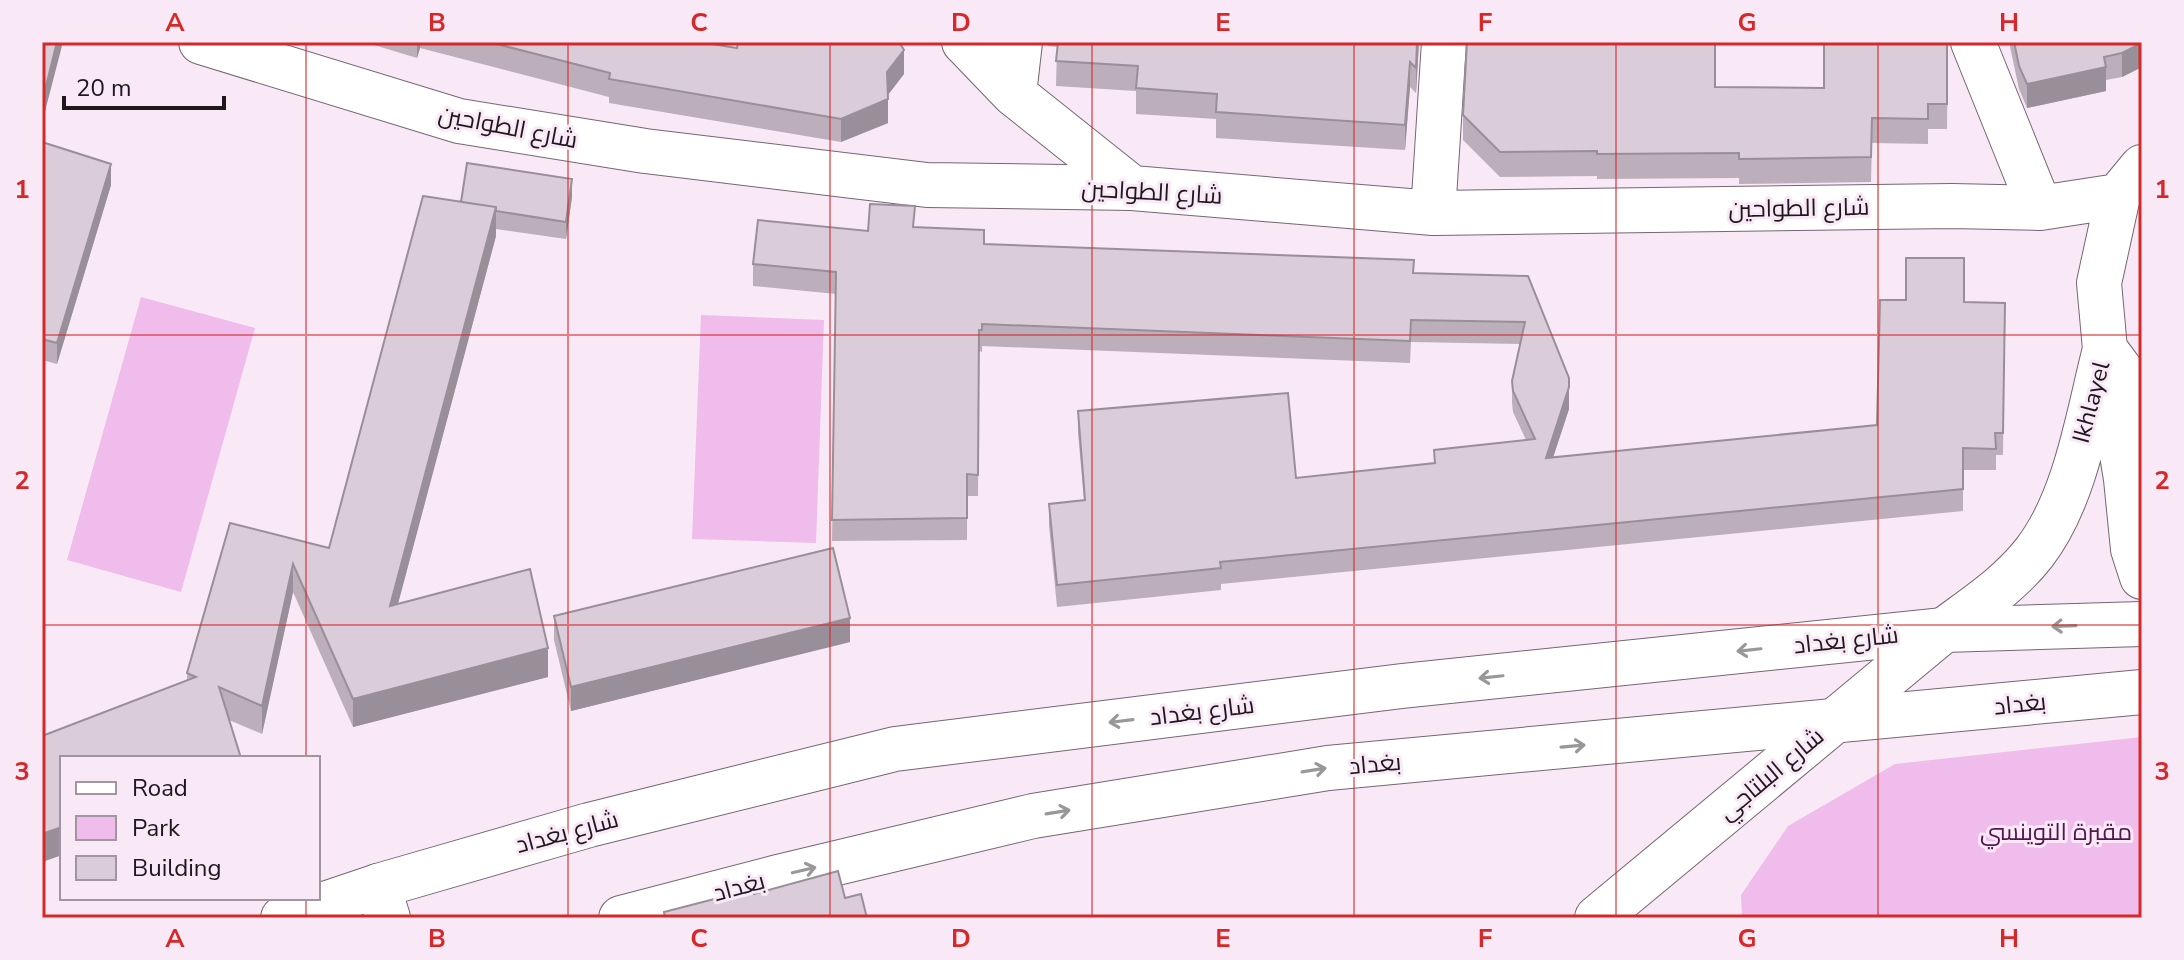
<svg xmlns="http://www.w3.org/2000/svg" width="2184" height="960" font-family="'Nunito Sans',Cairo,sans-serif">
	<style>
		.green { fill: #f0bceb }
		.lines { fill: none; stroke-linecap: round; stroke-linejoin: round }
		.minor-casing { stroke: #746672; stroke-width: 46 }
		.major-casing { stroke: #746672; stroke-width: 46 }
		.minor { stroke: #fff; stroke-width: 44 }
		.major { stroke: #fff; stroke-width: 44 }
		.wall { fill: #bcafbb }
		.shaded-wall { fill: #998f98 }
		.building { fill: #dbccd9; stroke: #998f98; stroke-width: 2 }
		.oneway { stroke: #9a9799 }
		.grid { fill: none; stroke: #d62828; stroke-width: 2; stroke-opacity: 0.55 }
		.labels { text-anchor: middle; stroke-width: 6; stroke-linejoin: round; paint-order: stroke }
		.street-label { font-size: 24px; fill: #1e181d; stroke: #f9e9f7 }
		.park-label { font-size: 24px; fill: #531450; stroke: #f9e9f7 }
		.neatline { fill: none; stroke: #d62828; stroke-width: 3 }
		.grid-label { font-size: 26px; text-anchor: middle; font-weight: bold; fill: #d62828 }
	</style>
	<rect width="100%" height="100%" fill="#f9e9f7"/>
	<path class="green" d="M141,297L255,328L181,592L67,560Z
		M701,315L824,320L816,543L692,539Z
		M2142,737V918H1742L1741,895L1788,826L1895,764Z"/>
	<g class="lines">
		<defs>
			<path id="minor" d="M201,42L459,121L645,151L927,185L1132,188L1433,213L1952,206L2040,208L2118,196
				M964,42L1014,94L1132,188
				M1973,42L2040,208
				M1014,94L1020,42
				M2142,167L2118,196L2099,283L2105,349L2142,399
				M1433,213L1444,42
				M2108,368L2126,479L2133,549L2142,577
				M378,886L388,918
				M1597,918L1944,630C1976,606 2009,585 2034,553C2076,499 2088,415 2105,349"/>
			<path id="major" d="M283,918L378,886L589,825L895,749L1402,686L1944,630L2142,624
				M621,918L778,877L1033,816L1328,768L2142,692"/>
		</defs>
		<use href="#minor" class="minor-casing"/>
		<use href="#major" class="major-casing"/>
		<use href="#minor" class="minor"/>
		<use href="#major" class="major"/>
	</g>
	<path class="wall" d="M364,42H700L904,74L888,95V123L841,142L609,103V97L420,48L417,58Z
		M1048,42H1419L1416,93L1410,87L1405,150L1216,138V119L1136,114V91L1056,86L1057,47L1048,46Z
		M1948,42L1947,129H1928V144L1872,143L1871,182L1739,184V178L1597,179V176L1500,177L1463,140V115L1715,87L1824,88Z
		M2009,42H2142V67L2122,77L2106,80V91L2027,108L2019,89Z
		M42,142L111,185L57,364L42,360Z
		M572,197L566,239L496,229V236L398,603L548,677L353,727L293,592L262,734L229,720L62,758V855L42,862V736L187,680V673L230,523L329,548L461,202Z
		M915,228L984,244L1414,273L1528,276L1569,409L1553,457L1877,425L1964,302L2005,303L2003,455H1996V470H1963V511L1221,584V590L1057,607L1049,526V504L1084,500L1078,433V411L1296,478L1434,463V450L1526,440L1513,412L1512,403V381L1520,344L1411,342L1410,363L982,346V352L979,351L978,496H967V540L832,541L836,294L753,286V264L868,231Z
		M554,616L850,642L571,711L554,640Z"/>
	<path class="shaded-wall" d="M57,42H63L42,123V102Z
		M417,42H420V48L417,58Z
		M1417,42H1419L1416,93V68Z
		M2142,43V67L2122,77V53Z
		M904,50V74L887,96V72Z
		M1410,62V87L1405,150V125Z
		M2106,67V91L2027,108V84Z
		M888,99V123L841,142V119Z
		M111,164V185L57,364V343Z
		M572,179V197L566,239V222Z
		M496,207V236L390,634V606Z
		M1569,378V409L1546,479V458Z
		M293,564V592L262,734V706Z
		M850,618V642L571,711V687Z
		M548,648V677L353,727V699Z
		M62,827V855L42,862V834Z"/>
	<path class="building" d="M42,42H57L42,102Z
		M489,42H700L737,48L738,42H899L904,50L887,72L888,99L841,119L609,79L610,73Z
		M1058,42H1417L1416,68L1410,62L1405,125L1216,112L1217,94L1136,88L1138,66L1056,61Z
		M1467,42H1715V87L1824,88V42H1947V104H1928V119L1872,118L1871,157L1739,159V153L1597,154V151L1500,152L1463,115Z
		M2014,42H2142V43L2122,53L2104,57L2106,67L2027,84L2019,66Z
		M42,142L111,164L57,343L42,339Z
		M467,163L572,179L566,222L496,211V207L461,202Z
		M423,196L496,207L390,606L530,569L548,648L353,699L293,564L262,706L219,687L241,758H62V827L42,834V736L196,677L187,673L230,523L329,548Z
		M870,204L915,206L913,227L984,230V244L1414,260L1413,273L1528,276L1569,378V387L1546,458L1877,425L1880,300H1906V258H1964V302L2005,303L2003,433H1995L1996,449L1963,448V489L1220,562L1221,568L1057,585L1049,504L1085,500L1078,411L1288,393L1296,478L1435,463L1434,450L1535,439L1513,391L1512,381L1525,322L1411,320L1410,341L982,324V330H979L978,475L967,474V518L832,520L836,272L753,264L758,220L868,231Z
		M833,548L850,618L571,687L554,616Z
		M838,871L845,898L861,894L867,918H665L664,912L753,889L754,894Z"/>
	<defs><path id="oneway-shaft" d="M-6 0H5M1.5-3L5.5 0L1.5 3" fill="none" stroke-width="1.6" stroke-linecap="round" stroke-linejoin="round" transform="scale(2)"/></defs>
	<g class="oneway">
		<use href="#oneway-shaft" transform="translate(2064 626) rotate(178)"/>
		<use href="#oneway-shaft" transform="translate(1749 650) rotate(174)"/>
		<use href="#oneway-shaft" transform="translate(1491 677) rotate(174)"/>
		<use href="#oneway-shaft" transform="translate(1121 721) rotate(173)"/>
		<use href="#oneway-shaft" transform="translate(1573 746) rotate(-5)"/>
		<use href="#oneway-shaft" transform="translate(1314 770) rotate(-9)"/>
		<use href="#oneway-shaft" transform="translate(1058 812) rotate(-9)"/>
		<use href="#oneway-shaft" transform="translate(804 870) rotate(-13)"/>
	</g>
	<path class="grid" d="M306,42V758M568,42V918M830,42V918M1092,42V918M1354,42V918M1616,42V918M1878,42V918M42,335H2142M42,625H2142M306,898V918"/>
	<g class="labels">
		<g class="street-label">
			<text transform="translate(508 127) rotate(11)" y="8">شارع الطواحين</text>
			<text transform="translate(1152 192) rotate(3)" y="8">شارع الطواحين</text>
			<text transform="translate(1799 208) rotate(-1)" y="8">شارع الطواحين</text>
			<text transform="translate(2091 402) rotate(-75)" y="8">Ikhlayel</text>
			<text transform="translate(1846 640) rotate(-6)" y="8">شارع بغداد</text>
			<text transform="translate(2020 704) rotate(-6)" y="8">بغداد</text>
			<text transform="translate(1202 711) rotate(-7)" y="8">شارع بغداد</text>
			<text transform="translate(1375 764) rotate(-5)" y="8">بغداد</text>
			<text transform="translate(1771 774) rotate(-40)" y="8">شارع البلتاجي</text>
			<text transform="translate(567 832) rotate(-15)" y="8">شارع بغداد</text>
			<text transform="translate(739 887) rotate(-15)" y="8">بغداد</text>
		</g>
		<g class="park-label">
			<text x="2056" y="840">مقبرة التوينسي</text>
		</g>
	</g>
	<rect width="2184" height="960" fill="none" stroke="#f9e9f7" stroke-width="88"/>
	<rect x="60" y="756" width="260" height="144" fill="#f9e9f7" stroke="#a195a0" stroke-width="2"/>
	<rect x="76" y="782" width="40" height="12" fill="#ffffff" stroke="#a195a0" stroke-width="2"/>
	<text x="132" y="796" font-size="24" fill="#1e181d">Road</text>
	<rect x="76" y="816" width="40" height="24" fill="#f0bceb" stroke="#a195a0" stroke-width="2"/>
	<text x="132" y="836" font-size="24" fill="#1e181d">Park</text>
	<rect x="76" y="856" width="40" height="24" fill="#dbccd9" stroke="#a195a0" stroke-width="2"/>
	<text x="132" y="876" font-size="24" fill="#1e181d">Building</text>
	<path d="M64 96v12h160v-12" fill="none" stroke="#1e181d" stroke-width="4"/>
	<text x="76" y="96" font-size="24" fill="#1e181d" stroke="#f9e9f7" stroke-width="6" paint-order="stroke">20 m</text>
	<rect x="44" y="44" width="2096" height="872" class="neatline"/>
	<g class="grid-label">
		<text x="175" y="31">A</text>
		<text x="437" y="31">B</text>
		<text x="699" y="31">C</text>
		<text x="961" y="31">D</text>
		<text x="1223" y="31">E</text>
		<text x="1485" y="31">F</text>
		<text x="1747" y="31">G</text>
		<text x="2009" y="31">H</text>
		<text x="22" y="198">1</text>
		<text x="2162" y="198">1</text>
		<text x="22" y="489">2</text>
		<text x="2162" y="489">2</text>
		<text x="22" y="780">3</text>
		<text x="2162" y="780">3</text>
		<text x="175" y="947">A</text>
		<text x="437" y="947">B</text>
		<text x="699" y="947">C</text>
		<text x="961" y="947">D</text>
		<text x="1223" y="947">E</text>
		<text x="1485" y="947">F</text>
		<text x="1747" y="947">G</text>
		<text x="2009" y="947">H</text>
	</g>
</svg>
